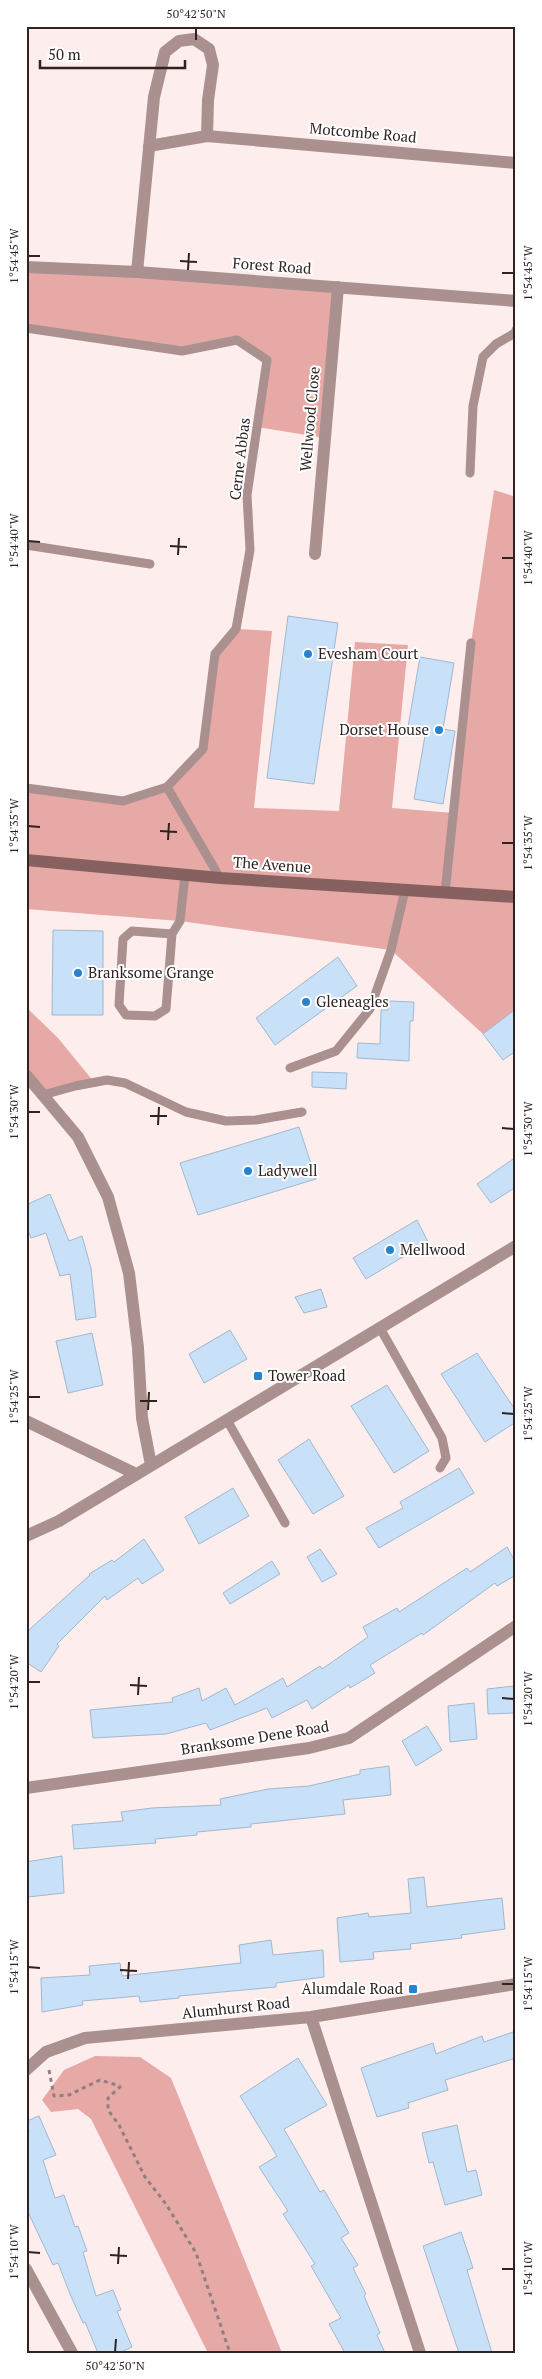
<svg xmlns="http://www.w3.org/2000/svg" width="542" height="2379" font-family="'PT Serif',serif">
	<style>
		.forest { fill: #e6a9a6 }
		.building { fill: #c8e1f9; stroke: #a0b8cf }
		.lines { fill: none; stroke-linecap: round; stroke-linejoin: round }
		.path { stroke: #8f807f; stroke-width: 3; stroke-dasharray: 4 4; stroke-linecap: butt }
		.lane { stroke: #aa908e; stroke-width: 9 }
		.street { stroke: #aa908e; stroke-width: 12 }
		.secondary { stroke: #86615f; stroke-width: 12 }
		.ticks { fill: none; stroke: #2f2221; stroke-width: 2 }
		.poi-dot { fill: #2583d0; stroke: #fff; stroke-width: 2 }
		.labels { text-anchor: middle; stroke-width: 4; stroke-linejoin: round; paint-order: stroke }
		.street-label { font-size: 15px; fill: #2f2221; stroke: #fff }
		.poi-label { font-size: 15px; fill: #2f2221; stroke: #fff; text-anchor: start }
		.neatline { fill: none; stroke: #2f2221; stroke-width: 2 }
		.ticks-label { font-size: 12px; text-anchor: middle; fill: #2f2221 }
	</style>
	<rect width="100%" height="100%" fill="#fdedec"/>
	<path class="forest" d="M26,267L338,287L325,438L257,427L267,360L237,340L182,351L26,328Z
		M494,490L516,497V1009L483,1034L391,950L180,921L26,909V788L123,801L167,787L203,749L215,654L236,629L272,631L254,808L339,811L355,642L408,645L392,808L453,813L471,643Z
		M26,1007L58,1038L94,1082L43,1095L26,1075Z
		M95,2056L140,2057L171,2078L282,2353H208L91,2119L78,2109L51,2112L42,2100L64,2070Z"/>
	<path class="building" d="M288,616L338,623L314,784L267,778Z
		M420,657L454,663L443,729L455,731L443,804L414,799L426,730L408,727Z
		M53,930L103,931V1015H52Z
		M338,957L357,986L275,1045L256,1018Z
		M388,1001L414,1002L413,1021H410L409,1061L357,1058L358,1043L380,1044L381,1010H388Z
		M516,1009V1051L503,1060L483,1034Z
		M312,1072L347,1073L346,1089L312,1087Z
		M299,1127L316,1179L198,1215L180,1163Z
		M516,1157V1187L491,1203L477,1184Z
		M50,1194L69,1241L82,1236L91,1268L96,1317L76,1320L70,1274L60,1276L46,1233L31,1238L26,1225V1205Z
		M417,1220L428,1242L366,1279L353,1258Z
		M321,1289L327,1307L304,1313L295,1297Z
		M230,1330L247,1359L204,1383L189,1354Z
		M92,1333L103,1385L68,1393L56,1341Z
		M477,1353L516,1411V1422L485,1442L441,1374Z
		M387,1385L429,1451L394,1473L351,1406Z
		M309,1439L344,1496L313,1514L278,1460Z
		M459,1468L474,1493L379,1548L366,1528L403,1508L400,1502Z
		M233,1488L249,1516L199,1544L185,1517Z
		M144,1539L164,1570L142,1584L138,1578L107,1600L105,1596L57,1644L59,1646L41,1672L26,1662V1634L30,1629L90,1575L89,1574L112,1560L114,1562Z
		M507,1547L516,1563V1575L497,1586L495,1583L423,1635L422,1633L370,1665L375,1673L350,1688L349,1685L312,1709L307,1700L272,1718L267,1708L210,1730L206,1723L166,1734L93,1738L90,1710L173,1702L172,1698L199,1688L202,1701L226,1688L235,1705L283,1678L287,1687L320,1666L322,1669L368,1637L363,1627L397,1608L399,1612L467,1568L470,1572Z
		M320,1549L337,1574L322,1582L307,1557Z
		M272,1561L280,1574L230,1604L223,1593Z
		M514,1686L516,1713L488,1714L487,1689Z
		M474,1703L477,1739L450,1742L448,1706Z
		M427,1726L442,1750L416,1766L402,1741Z
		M389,1766L391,1795L343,1800L345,1814L251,1824V1827L197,1832V1835L155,1839L156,1843L74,1849L72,1825L123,1821L121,1812L152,1808L221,1805L220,1799L268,1789L309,1786L360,1774V1770Z
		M62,1856L64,1893L28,1897L26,1862Z
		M424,1877L427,1907L502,1898L505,1929L461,1935L462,1938L410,1944L411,1949L373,1952L374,1959L340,1962L337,1918L368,1913L369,1917L411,1913L408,1879Z
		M271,1940L273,1955L323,1950L324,1977L276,1983V1987L179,1996V1998L140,2002L139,1996L82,2001L83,2005L42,2012L41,1978L90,1975L89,1966L120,1963L122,1976L241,1963L239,1945Z
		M516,2031V2058L445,2080L448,2090L408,2103L409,2108L377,2117L361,2068L433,2043L436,2054L482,2036L484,2042Z
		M298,2058L327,2105L284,2129L320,2192L324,2190L349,2233L341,2238L358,2265L353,2268L366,2294L364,2296L380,2333L377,2335L385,2353H345L329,2324L341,2318L311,2266L315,2264L283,2214L288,2211L259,2167L277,2156L240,2096Z
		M39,2116L56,2155L43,2160L55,2198L64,2195L75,2227L78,2226L87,2251L83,2252L96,2296L113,2290L121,2310L117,2311L132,2347L119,2353H98L85,2322L83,2323L70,2294L58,2263L53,2265L26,2208V2134L29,2132L27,2121Z
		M457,2125L467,2172L476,2170L482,2195L445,2205L433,2162L429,2163L422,2133Z
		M461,2232L473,2268L467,2270L492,2353H459L423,2246Z"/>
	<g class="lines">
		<path class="path" d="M49,2070L54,2096L69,2095L100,2080L120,2086
			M121,2086L108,2098V2110L119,2125L145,2177L166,2204L196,2253L230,2353"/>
		<path class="lane" d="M26,328L182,351L237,340L267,360L247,495L250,550L236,629L215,654L203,749L167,787L123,801L26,788
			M470,473L473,406L483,357L496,344L515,333L516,330
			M26,545L150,564
			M167,787L220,878
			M445,893L471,643
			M172,934L132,931L123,939L119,1005L126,1015L155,1016L166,1009L172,934L180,921L185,875
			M290,1068L336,1051L370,1009L391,950L405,890
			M43,1095L75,1086L107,1080L125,1083L186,1112L226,1121L256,1120L302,1112
			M380,1328L442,1438L446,1458L440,1468
			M227,1420L285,1523"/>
		<path class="street" d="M149,146L207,136
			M26,267L137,272L516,301
			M137,272L154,97L165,52L179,41L194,39L209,49L213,65L208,100L207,136L516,163
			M315,554L338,287
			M26,1075L78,1137L108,1197L129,1273L138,1348L142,1418L151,1465
			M26,1421L136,1474
			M26,1536L59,1521L516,1246
			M26,1788L309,1748L349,1738L516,1626
			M311,2017L420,2353
			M26,2070L46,2052L85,2038L311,2017L516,1984
			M26,2269L72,2353"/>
		<path class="secondary" d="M26,860L220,878L516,897"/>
	</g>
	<path class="ticks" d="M196,40V28M28,256H40M180,261L197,262M188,270L189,253M502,273H514M28,541L40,542M170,546L187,547M178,555L179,538M502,558H514M28,826L40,827M160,831L177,832M168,840L169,823M502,843H514M28,1112H40M150,1116H167M158,1125L159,1107M502,1128L514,1129M28,1397H40M140,1401H157M148,1410L149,1392M502,1413L514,1414M28,1682H40M130,1685L147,1686M138,1695L139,1677M502,1698L514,1699M28,1967L40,1968M120,1970L137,1971M128,1979L129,1962M502,1984H514M28,2252L40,2253M110,2255L127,2256M118,2264L119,2247M502,2269H514M115,2352L116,2339"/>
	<g class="poi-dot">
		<circle cx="308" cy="654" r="5"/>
		<circle cx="439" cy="730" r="5"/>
		<circle cx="78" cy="973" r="5"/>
		<circle cx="306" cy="1002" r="5"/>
		<circle cx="248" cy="1171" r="5"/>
		<circle cx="390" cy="1250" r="5"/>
		<rect x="253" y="1371" width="10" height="10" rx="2.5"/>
		<rect x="408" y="1984" width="10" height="10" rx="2.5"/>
	</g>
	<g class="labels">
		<g class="street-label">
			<text transform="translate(363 133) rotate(5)" y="5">Motcombe Road</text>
			<text transform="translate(272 266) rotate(4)" y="5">Forest Road</text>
			<text transform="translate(310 419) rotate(-85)" y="5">Wellwood Close</text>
			<text transform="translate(240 459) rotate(-83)" y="5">Cerne Abbas</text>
			<text transform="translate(272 865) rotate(4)" y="5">The Avenue</text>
			<text transform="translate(255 1738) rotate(-9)" y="5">Branksome Dene Road</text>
			<text transform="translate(236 2008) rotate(-6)" y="5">Alumhurst Road</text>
		</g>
		<g class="poi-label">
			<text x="318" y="659">Evesham Court</text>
			<text x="429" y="735" text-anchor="end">Dorset House</text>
			<text x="88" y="978">Branksome Grange</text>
			<text x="316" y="1007">Gleneagles</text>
			<text x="258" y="1176">Ladywell</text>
			<text x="400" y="1255">Mellwood</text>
			<text x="268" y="1381">Tower Road</text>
			<text x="403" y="1994" text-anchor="end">Alumdale Road</text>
		</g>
	</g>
	<rect width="542" height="2379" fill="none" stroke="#ffffff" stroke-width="55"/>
	<path d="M40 60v8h145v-8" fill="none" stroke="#2f2221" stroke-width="2.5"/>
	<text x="48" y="60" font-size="15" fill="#2f2221" stroke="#ffffff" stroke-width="4" paint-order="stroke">50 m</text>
	<rect x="28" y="28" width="486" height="2324" class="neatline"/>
	<g class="ticks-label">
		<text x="196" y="18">50°42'50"N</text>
		<text transform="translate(14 256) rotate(-90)" y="4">1°54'45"W</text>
		<text transform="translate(528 273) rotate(-90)" y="4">1°54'45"W</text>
		<text transform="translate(14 541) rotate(-90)" y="4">1°54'40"W</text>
		<text transform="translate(528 558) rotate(-90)" y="4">1°54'40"W</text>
		<text transform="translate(14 826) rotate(-90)" y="4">1°54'35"W</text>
		<text transform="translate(528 843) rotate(-90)" y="4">1°54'35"W</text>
		<text transform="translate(14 1112) rotate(-90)" y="4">1°54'30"W</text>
		<text transform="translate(528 1129) rotate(-90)" y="4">1°54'30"W</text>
		<text transform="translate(14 1397) rotate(-90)" y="4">1°54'25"W</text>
		<text transform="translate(528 1414) rotate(-90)" y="4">1°54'25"W</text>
		<text transform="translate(14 1682) rotate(-90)" y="4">1°54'20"W</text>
		<text transform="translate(528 1699) rotate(-90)" y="4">1°54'20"W</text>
		<text transform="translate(14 1967) rotate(-90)" y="4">1°54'15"W</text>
		<text transform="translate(528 1984) rotate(-90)" y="4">1°54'15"W</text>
		<text transform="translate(14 2252) rotate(-90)" y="4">1°54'10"W</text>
		<text transform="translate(528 2269) rotate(-90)" y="4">1°54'10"W</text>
		<text x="115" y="2370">50°42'50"N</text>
	</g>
</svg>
